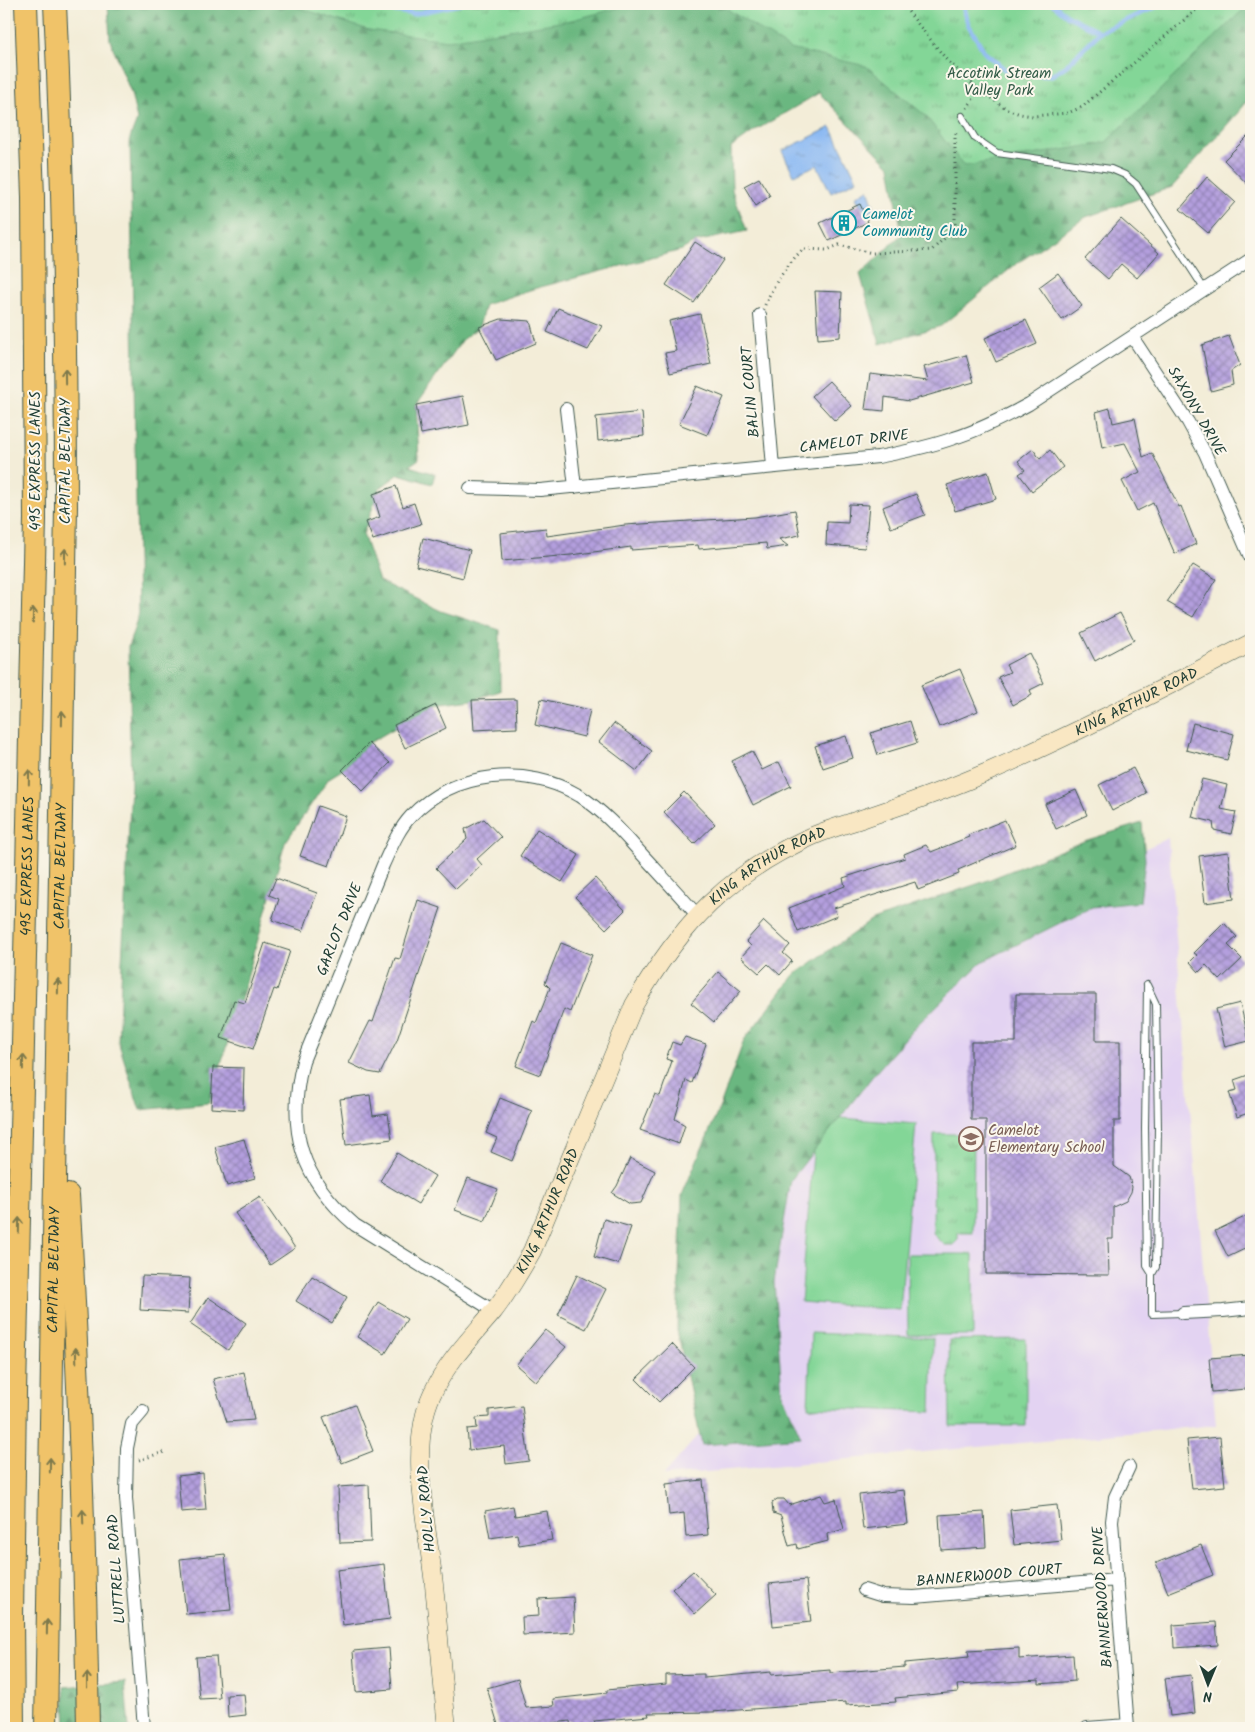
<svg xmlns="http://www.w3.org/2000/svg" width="1255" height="1732" font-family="Kalam,sans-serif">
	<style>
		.built { fill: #e3d3f2 }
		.green { fill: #83d697; stroke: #518a66 }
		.forest { fill: url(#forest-firs); stroke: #447a5a }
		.park { fill: url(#park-tufts); stroke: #518a66 }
		.water { fill: url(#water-ripples); stroke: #547a94 }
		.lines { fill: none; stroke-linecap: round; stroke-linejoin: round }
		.stream { stroke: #88b7f3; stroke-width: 5 }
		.building { fill: url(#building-cross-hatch) }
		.lane-casing { stroke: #3f574d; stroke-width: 8 }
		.street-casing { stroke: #3f574d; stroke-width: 14 }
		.secondary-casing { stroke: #3f574d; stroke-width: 19 }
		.highway-casing { stroke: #3f574d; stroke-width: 24 }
		.path { stroke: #3f574d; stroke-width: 3; stroke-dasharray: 1 4; stroke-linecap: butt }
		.lane { stroke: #fff; stroke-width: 6 }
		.street { stroke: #fff; stroke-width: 12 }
		.secondary { stroke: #f9e7c3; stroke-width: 18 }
		.highway { stroke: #f0c369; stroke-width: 22 }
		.oneway { stroke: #7d794c }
		.labels { text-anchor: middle; stroke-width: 4; stroke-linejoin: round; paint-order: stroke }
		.park-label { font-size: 15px; fill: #335c48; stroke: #fbf7ec }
		.culture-label { font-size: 15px; fill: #0d838f; stroke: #fbf7ec; text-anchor: start }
		.street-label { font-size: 15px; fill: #1f3d34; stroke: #fbf7ec }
		.education-label { font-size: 15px; fill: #785e54; stroke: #fbf7ec; text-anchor: start }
	</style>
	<defs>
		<pattern id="forest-firs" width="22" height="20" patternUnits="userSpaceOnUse" patternTransform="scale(1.25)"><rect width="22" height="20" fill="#6ab780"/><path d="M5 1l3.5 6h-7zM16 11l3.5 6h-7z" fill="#57966a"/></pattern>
		<pattern id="park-tufts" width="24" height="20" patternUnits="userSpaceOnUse" patternTransform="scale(1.25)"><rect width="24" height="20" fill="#83d697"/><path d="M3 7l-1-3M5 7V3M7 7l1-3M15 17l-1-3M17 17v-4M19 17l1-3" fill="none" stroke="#6baf7c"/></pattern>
		<pattern id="water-ripples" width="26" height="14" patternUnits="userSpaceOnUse" patternTransform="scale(1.25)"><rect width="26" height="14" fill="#88b7f3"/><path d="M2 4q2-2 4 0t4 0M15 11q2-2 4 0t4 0" fill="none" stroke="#6f96c6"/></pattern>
		<pattern id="building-cross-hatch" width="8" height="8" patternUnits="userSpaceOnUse" patternTransform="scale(1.25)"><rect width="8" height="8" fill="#b49fde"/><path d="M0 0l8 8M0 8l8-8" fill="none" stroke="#9283b5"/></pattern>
	</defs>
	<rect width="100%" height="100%" fill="#fbf7ec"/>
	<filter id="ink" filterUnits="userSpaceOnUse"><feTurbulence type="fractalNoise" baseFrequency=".02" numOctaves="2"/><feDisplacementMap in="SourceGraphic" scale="10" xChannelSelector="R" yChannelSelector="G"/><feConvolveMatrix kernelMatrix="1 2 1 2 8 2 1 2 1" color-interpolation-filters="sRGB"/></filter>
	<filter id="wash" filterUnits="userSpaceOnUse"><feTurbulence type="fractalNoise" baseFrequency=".0096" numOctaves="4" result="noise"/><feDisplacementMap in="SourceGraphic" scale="20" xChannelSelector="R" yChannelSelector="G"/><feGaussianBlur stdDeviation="1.12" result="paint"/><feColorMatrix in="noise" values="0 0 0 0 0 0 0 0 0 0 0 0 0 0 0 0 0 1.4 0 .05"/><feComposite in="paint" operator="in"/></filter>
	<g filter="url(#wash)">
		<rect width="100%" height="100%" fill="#f3edd8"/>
		<path class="built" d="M1168,838L1216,1425L663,1476L773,1349L694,1272L805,1007Z"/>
		<path class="green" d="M816,1116L916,1124L900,1310L801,1302Z
			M907,1254H973V1335H908Z
			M811,1333L933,1338L931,1412L808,1407Z"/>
		<path class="forest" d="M108,4H1251V96L1242,108L1172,187L1086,217L1016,264L941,326L880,344L860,274L902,234L890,166L819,93L756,130L731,148L732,190L747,231L695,242L682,250L533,289L485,305L479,327L464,338L416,405L419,459L409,466L435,474L432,484L399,474L380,488L363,534L379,581L441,611L500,630V691L472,700L435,705L369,743L342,770L329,778L285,843L242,996L209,1103L140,1110L118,1041L131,785L128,647L138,617L130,138L137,120L131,93L110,40Z
			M1142,823L1145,860L1140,902L1092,907L982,962L916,1026L872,1077L791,1180L774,1282L782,1393L801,1437L702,1445L677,1330L682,1195L721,1104L744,1040L794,975L872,920L983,882L1084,841Z
			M125,1682L129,1728H66L64,1687Z"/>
		<path class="park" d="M287,4H633L572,20L448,40L369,30Z
			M719,4H1249L1105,143L964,166L926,116L866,66L790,49Z
			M934,1134H974L973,1233H958V1240L953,1245H945L933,1234Z
			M1026,1339V1426H950L949,1340Z"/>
		<path class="water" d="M831,127L857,180L831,193L817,165L794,175L782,151Z
			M868,189L875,209L867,213L855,197Z"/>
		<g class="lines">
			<path class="stream" d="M356,4L413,14L460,4
				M963,4L968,24L985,53L1009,73L1051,76L1067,65L1100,32
				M1053,4L1068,16L1100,32L1162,4"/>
		</g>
		<g id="blocks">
			<path class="building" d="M1251,133V188L1224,160Z
				M1207,177L1235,202L1208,233L1180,209Z
				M759,178L770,196L756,206L744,186Z
				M860,204L868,222L829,241L820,223Z
				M1121,219L1159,253L1137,278L1121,264L1108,279L1085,259Z
				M695,242L723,260L694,303L666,285Z
				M1058,273L1082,306L1062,320L1039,287Z
				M815,291L842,292L840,337L818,339Z
				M558,308L602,326L588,350L547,332Z
				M700,314L711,364L670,373L665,353L676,351L669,321Z
				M501,319L530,321L536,343L496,360L479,327Z
				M1026,320L1037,344L996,362L985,338Z
				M1229,336L1240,365L1231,371L1233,385L1211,391L1202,345Z
				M966,355L974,382L909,401L885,397L884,411L865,409L870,374L928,381L924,367Z
				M829,381L852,406L835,421L812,396Z
				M697,386L724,397L707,435L679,424Z
				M463,396L469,425L421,434L416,405Z
				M1110,408L1113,423L1135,418L1143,457L1152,453L1179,507L1181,506L1196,544L1175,554L1153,503L1137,511L1122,481L1140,472L1125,443L1102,448L1096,412Z
				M642,412L644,436L598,441L596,417Z
				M1033,449L1040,459L1050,450L1063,467L1032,491L1019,474L1025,470L1018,461Z
				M988,472L996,499L955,511L947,485Z
				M396,486L403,507L414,503L421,524L373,540L366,522L380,517L373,494Z
				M916,494L925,515L891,528L883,507Z
				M849,504L869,505L865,548L826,545L827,522L848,523Z
				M795,510L800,535L779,539L788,546L767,549L766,543L699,549L698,545L631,550V547L571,555L502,561L500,533L546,528L547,536L625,525L755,517Z
				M423,538L470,550L463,578L416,566Z
				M1193,565L1216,579L1193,617L1167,602Z
				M1120,613L1134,640L1095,661L1081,633Z
				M1029,653L1044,683L1030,690L1032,695L1013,705L998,677L1010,672L1006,665Z
				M960,669L978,711L939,727L921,685Z
				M516,699L517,728L474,730L472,700Z
				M541,699L590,710L584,737L535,725Z
				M436,705L446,728L405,748L394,725Z
				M910,721L917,743L878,755L871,733Z
				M614,723L652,751L637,771L599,742Z
				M1193,723L1234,734L1227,760L1186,750Z
				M846,736L853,758L823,768L815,746Z
				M369,743L390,763L363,791L342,770Z
				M752,751L762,770L779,762L791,786L753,805L732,761Z
				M1133,768L1146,793L1112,811L1099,785Z
				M1202,779L1227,785L1221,809L1236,812L1231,834L1214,830L1213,822L1192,817Z
				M1076,790L1087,815L1056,829L1045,804Z
				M684,792L715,824L694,844L664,812Z
				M318,806L346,816L329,866L300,856Z
				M484,819L501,837L477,859L482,865L456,889L436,868L467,839L465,829Z
				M1005,820L1016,845L958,870L959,874L918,890L915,882L834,908L837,916L798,932L789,908L845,886L843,878L905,858L904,854L926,845L931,852L969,837L968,835Z
				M537,829L579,855L562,882L520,856Z
				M1228,852L1234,899L1205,903L1199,856Z
				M276,878L317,893L303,931L272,920L279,899L269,895Z
				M595,878L625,910L606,929L575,897Z
				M418,900L441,908L397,1040L380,1074L368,1072L349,1063L370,1021L373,1022L395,958L400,959Z
				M764,921L790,945L783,953L792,961L780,975L768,964L759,973L741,957L751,946L746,941Z
				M1224,923L1237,937L1228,945L1242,959L1220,980L1206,965L1199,972L1190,962L1197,955L1194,953Z
				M265,943L290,951L277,990L274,989L253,1049L221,1038L234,1000L245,1003Z
				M561,943L592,955L570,1012L564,1009L540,1075L516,1066L533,1021L536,1023L550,988L545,983Z
				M718,972L741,991L714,1022L691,1003Z
				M1016,994H1096V1041H1120V1121H1114V1166L1129,1177L1132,1187L1131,1192L1126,1201L1113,1207V1239H1108L1109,1275L986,1274V1120H971V1042H1016Z
				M1240,1003L1249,1041L1225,1047L1216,1009Z
				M685,1037L706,1044L692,1083L686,1080L675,1119L685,1125L679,1144L640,1130L655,1094L660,1096L672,1061L666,1059L672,1042L680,1045Z
				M213,1067L244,1068L243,1110L211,1108Z
				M1251,1074V1112L1237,1117L1229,1092L1237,1090L1234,1080Z
				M370,1095L373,1116L388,1114L392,1139L346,1145L340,1099Z
				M500,1098L532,1111L512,1161L491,1152L497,1138L486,1133Z
				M244,1139L255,1178L227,1186L215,1147Z
				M397,1153L435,1176L418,1204L380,1181Z
				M630,1158L655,1171L641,1203L630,1204L612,1193L617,1186Z
				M468,1178L498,1189L485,1221L455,1210Z
				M260,1197L295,1248L270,1265L235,1213Z
				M1251,1214V1246L1228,1257L1215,1231Z
				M604,1219L631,1227L618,1264L594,1257Z
				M577,1275L606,1289L586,1329L558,1315Z
				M142,1276L190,1278L188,1313L140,1310Z
				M312,1276L347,1297L332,1323L296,1301Z
				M208,1297L246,1323L228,1350L190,1324Z
				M378,1302L407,1319L385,1354L357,1337Z
				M545,1330L566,1347L536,1382L516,1365Z
				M672,1344L694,1367L659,1402L636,1379Z
				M1251,1355V1382L1246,1389L1212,1392L1209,1358Z
				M244,1372L254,1420L227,1422L213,1379Z
				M355,1405L373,1451L342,1463L323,1417Z
				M522,1406L529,1461L506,1464L504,1446L469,1450L467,1429L477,1428L476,1418L489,1417V1410Z
				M1220,1437L1225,1486L1192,1489L1187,1440Z
				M203,1473L206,1510L181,1512L178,1476Z
				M703,1480L708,1535L686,1537L684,1513L669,1515L666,1484Z
				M369,1485L371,1542L340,1543L338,1487Z
				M904,1490L908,1524L863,1529L859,1495Z
				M821,1495L825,1502L836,1499L844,1529L827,1534L828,1541L798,1549L797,1544L789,1546L781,1516L773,1513L772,1503L777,1499H784L789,1505Z
				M1057,1505L1061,1540L1014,1545L1010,1510Z
				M513,1506L515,1516L547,1511L552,1540L519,1545L517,1534L490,1538L485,1511Z
				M984,1512L986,1547L941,1550L939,1515Z
				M1201,1545L1213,1575L1168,1593L1156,1563Z
				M225,1554L231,1610L186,1614L180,1559Z
				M384,1564L390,1619L343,1625L337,1570Z
				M693,1571L716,1595L695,1614L672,1589Z
				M806,1580L811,1622L773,1626L769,1584Z
				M573,1597L575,1632L523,1635L522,1617L539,1616L538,1599Z
				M1216,1622L1218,1645L1174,1648L1173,1625Z
				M389,1648L392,1689L356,1692L353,1651Z
				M1019,1648V1659L1073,1655L1075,1681L1039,1684V1680L957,1685L958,1692L895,1698L896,1702L846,1705V1702L712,1712L648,1713L649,1716L594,1721L595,1725L571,1728L570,1721L531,1726L532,1728H499L487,1688L518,1679L526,1708L554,1706L553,1699L607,1693V1690L666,1684V1675L704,1674V1678L771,1672V1675L830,1670V1673L905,1667V1663L969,1657L968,1651Z
				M216,1656L220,1698L200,1699L196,1657Z
				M1191,1675L1195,1713L1170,1716L1165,1678Z
				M244,1694L246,1715L228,1717L227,1695Z"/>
		</g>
	</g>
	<g filter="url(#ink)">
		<use href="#blocks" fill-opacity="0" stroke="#3f574d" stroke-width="1"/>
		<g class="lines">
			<defs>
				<path id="lane" d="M962,116L975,138L997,153L1111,169L1125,175L1136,184L1205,290
					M1147,985L1156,1004L1158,1128L1156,1267L1152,1274V1314L1183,1313
					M1147,987L1145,1128L1147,1266L1152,1274"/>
				<path id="street" d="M760,315L773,467
					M1133,338L1188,422L1205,453L1251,559
					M566,409L575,487
					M470,488L540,490L878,457C904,452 929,447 954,438C980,430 1005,417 1029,404L1251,259
					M494,1311L355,1225C301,1179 286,1130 303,1061L383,865C391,848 398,830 411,816C454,771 527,764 580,796C602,810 621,831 638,850C658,872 678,893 697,915
					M1183,1313L1223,1311L1251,1308
					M143,1411L132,1424L127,1448L126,1498L144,1728
					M864,1590L883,1596L914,1597L1117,1580
					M1087,1728L1128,1725
					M1128,1728L1112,1521L1115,1497L1129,1467"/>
				<g id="secondary">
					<path id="s1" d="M447,1728C442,1680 439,1632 434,1585C428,1527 407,1448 432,1394C447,1362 471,1338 493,1312C508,1293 520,1272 532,1251L634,1005C679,926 730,871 815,835C834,827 854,822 873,815C912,802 951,788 990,771C1079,732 1165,688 1251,643"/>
				</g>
				<g id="highway">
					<path d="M68,1195C79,1372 85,1550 88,1728"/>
					<path id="s2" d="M13,1728L12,1617L15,1393L35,519L33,197L26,4"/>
					<path id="s3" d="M46,1728L66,507C66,339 63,171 55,4"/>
				</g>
			</defs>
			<use href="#lane" class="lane-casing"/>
			<use href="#street" class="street-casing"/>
			<use href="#secondary" class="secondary-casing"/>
			<use href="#highway" class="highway-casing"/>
			<path class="path" d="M902,4L946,59L979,90L1007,109L1020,114L1033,116L1068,113L1082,107L1203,4
				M967,108L979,90
				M765,305C774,283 787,265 803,249L827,250L839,245L872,253L932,250L955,228V136L957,130
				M139,1460L164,1452"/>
			<use href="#lane" class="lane"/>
			<use href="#street" class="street"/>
			<use href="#secondary" class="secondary"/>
			<use href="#highway" class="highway"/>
		</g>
		<defs><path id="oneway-shaft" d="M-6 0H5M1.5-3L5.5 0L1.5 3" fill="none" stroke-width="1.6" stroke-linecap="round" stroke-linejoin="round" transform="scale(1.25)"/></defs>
		<g class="oneway">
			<use href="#oneway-shaft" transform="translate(65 376) rotate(-91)"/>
			<use href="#oneway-shaft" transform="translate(65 556) rotate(-89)"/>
			<use href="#oneway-shaft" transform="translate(33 615) rotate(-89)"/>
			<use href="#oneway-shaft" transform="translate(62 718) rotate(-89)"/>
			<use href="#oneway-shaft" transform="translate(29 777) rotate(-89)"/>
			<use href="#oneway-shaft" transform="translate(58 986) rotate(-89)"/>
			<use href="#oneway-shaft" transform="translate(23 1062) rotate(-89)"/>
			<use href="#oneway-shaft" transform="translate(19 1225) rotate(-89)"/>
			<use href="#oneway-shaft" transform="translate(76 1355) rotate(-92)"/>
			<use href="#oneway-shaft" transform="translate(50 1465) rotate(-89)"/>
			<use href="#oneway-shaft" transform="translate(83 1517) rotate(-92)"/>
			<use href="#oneway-shaft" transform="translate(47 1627) rotate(-89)"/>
			<use href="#oneway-shaft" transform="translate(87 1680) rotate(-91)"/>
		</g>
	</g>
	<defs>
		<symbol id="building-ring" viewBox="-11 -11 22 22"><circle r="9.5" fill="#fbf7ec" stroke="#0f9aa8" stroke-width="1.5"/><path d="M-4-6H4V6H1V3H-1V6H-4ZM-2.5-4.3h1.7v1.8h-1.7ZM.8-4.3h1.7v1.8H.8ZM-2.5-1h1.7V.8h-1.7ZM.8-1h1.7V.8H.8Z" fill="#0f9aa8"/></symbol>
		<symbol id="school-ring" viewBox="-11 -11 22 22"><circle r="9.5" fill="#fbf7ec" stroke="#8d6e63" stroke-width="1.5"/><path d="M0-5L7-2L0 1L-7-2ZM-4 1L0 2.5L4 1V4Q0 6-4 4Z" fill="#8d6e63"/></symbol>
	</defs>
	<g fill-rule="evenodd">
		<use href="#building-ring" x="830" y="209" width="28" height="28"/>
		<use href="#school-ring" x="957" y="1125" width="28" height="28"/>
	</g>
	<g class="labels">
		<g class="park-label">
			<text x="999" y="78">Accotink Stream<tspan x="999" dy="17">Valley Park</tspan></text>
		</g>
		<g class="culture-label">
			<text x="862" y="219">Camelot<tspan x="862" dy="17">Community Club</tspan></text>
		</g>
		<g class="street-label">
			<text transform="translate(750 392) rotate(-95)" y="5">BALIN COURT</text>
			<text transform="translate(1197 411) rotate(60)" y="5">SAXONY DRIVE</text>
			<text transform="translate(854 441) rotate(-7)" y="5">CAMELOT DRIVE</text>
			<text transform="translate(35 461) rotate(-90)" y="5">495 EXPRESS LANES</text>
			<text transform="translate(65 461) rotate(-90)" y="5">CAPITAL BELTWAY</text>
			<text dy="5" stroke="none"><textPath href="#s1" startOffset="1380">KING ARTHUR ROAD</textPath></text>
			<text dy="5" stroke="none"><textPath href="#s2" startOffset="862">495 EXPRESS LANES</textPath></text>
			<text dy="5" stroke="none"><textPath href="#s3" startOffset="862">CAPITAL BELTWAY</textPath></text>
			<text dy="5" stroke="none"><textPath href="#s1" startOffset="975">KING ARTHUR ROAD</textPath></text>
			<text transform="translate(339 929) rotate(-68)" y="5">GARLOT DRIVE</text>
			<text dy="5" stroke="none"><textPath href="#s1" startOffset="555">KING ARTHUR ROAD</textPath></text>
			<text dy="5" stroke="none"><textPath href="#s3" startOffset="458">CAPITAL BELTWAY</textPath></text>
			<text transform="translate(426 1509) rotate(-95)" y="5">HOLLY ROAD</text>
			<text transform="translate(116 1569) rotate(-94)" y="5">LUTTRELL ROAD</text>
			<text transform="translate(989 1575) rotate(-5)" y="5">BANNERWOOD COURT</text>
			<text transform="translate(1102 1597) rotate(-94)" y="5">BANNERWOOD DRIVE</text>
		</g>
		<g class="education-label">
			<text x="988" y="1135">Camelot<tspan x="988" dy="17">Elementary School</tspan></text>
		</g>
	</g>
	<rect width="1255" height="1732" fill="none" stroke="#fbf7ec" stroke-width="20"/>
	<g transform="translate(1208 1684) rotate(181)" stroke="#fbf7ec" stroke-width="4" paint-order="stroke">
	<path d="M0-4L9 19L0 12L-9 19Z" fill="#1f3d34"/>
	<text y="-8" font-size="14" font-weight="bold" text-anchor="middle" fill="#1f3d34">N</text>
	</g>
</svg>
